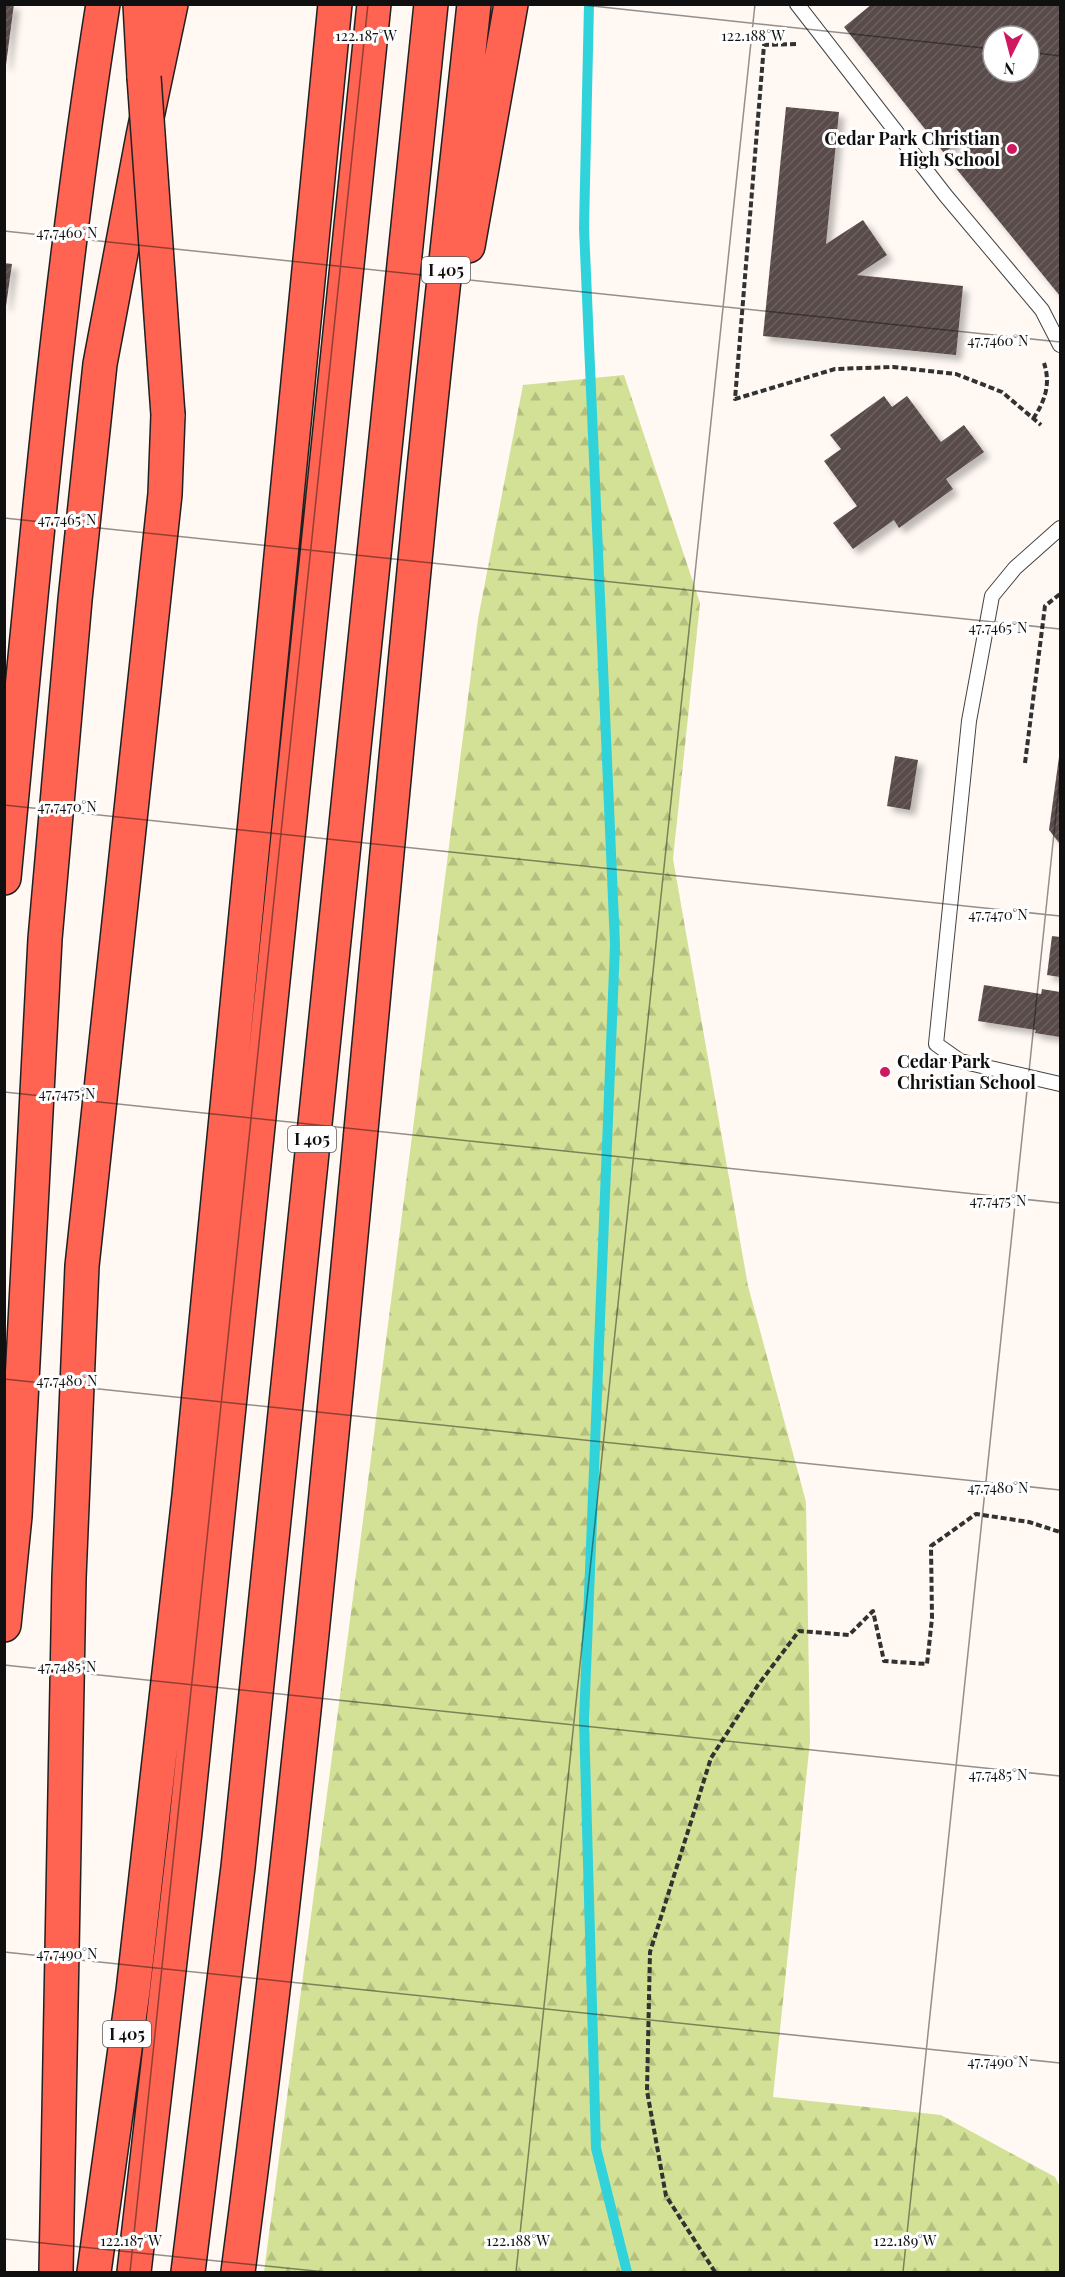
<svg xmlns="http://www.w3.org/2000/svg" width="1065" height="2277" font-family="'Playfair Display',serif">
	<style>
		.forest { fill: url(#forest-firs) }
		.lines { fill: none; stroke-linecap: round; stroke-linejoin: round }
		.stream { stroke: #31d3db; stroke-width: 10 }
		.building { fill: url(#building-hatch); fill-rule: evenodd; filter: url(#shadow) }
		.service-casing { stroke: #434343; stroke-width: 16 }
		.motorway-casing { stroke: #212121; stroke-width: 36 }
		.path { stroke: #323232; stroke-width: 4; stroke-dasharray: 6 3; stroke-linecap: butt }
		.service { stroke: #fff; stroke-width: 14 }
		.motorway { stroke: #ff6351; stroke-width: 33 }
		.motorway-bridge-casing { stroke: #212121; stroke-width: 36; stroke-linecap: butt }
		.motorway-bridge { stroke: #ff6351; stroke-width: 33 }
		.ticks { fill: none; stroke: #101010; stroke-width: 1.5; stroke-opacity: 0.45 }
		.poi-dot { fill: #d01861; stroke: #fff; stroke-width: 2 }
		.labels { text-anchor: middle; stroke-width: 6; stroke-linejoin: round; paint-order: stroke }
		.shield { fill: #fff; stroke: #585858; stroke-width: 1.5 }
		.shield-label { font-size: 16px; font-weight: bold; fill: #101010 }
		.poi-label { font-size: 18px; font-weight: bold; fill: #101010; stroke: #fff; text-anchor: end }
		.ticks-label { font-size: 15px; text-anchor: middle; fill: #101010; stroke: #fff; stroke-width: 6; stroke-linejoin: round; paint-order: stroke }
	</style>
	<defs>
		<pattern id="forest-firs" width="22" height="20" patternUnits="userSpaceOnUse" patternTransform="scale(1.5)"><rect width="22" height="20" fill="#d2e195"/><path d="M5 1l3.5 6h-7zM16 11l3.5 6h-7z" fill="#b3c07f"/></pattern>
		<pattern id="building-hatch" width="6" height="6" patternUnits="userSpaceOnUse" patternTransform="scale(1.5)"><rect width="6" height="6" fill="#5a4b4b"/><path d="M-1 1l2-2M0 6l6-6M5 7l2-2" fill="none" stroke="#6d6161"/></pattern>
		<filter id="shadow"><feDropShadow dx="5.5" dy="5.5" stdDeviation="3" flood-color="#0004"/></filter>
	</defs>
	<rect width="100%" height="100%" fill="#fff8f3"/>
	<path class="forest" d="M624,375L700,603L673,859L748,1286L806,1502L810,1741L773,2097L941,2115L1055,2177L1060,2187V2272H264L360,1544L478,619L523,385Z"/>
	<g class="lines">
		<path class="stream" d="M589,4L584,228L615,945L584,1720L596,2148L627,2272"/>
	</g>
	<path class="building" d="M4,4H14L6,65H4Z
		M872,4H1060V296L950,161L969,146L961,136H956V144L944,153L844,27ZM993,36H1029V72H993Z
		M786,107L839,112L826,244L863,220L887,255L857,275L963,286L956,355L763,336Z
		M4,263L12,264L6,306H4Z
		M884,396L892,407L907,396L941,442L964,425L984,452L946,479L953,489L899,528L894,520L853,549L833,523L857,506L824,461L841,449L830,435Z
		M895,756L918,760L910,810L887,806Z
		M1059,757H1060V844L1049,830Z
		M1052,936L1060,937V977L1047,975Z
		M984,985L1041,994L1042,989L1060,992V1037L1035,1033L1036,1030L978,1021Z"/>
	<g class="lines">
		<defs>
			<path id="service" d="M797,4L946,196L1042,310L1060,345
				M1060,528L1015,568L992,596L969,721L936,1044L960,1061L1060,1084"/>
			<path id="motorway" d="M140,4L144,77
				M468,246L511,4
				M4,878C32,586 57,294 103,4
				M4,1625L15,1516L45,939L75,600L100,364L143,136L171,4
				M56,2272L69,1578L82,1266L165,494L168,415
				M94,2272L133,1991L189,1496L335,4
				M134,2272L185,1832L374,4
				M188,2272L238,1867L431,4
				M238,2272C314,1697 360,1118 417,540C434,361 455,183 474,4"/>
		</defs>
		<use href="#service" class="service-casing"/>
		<use href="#motorway" class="motorway-casing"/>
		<path class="path" d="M796,44L764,45L735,399L835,369L893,367L956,374L1002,392L1041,425
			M1033,419C1045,401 1051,384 1044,363
			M1025,763L1045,606L1060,594
			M715,2272L666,2196L647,2091L650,1952L711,1758L758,1685L799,1631L849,1635L873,1611L884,1661L927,1664L932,1618L931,1546L976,1514L1029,1522L1060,1532"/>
		<use href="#service" class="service"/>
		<use href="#motorway" class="motorway"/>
		<defs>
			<path id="motorway-bridge" d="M144,77L168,415"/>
		</defs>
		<use href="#motorway-bridge" class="motorway-bridge-casing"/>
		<use href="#motorway-bridge" class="motorway-bridge"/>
	</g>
	<path class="ticks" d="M574,4L993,49M1029,52L1060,56M4,231L1060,342M4,518L1060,629M4,805L1060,916M4,1092L1060,1203M4,1379L1060,1490M4,1665L1060,1776M4,1952L1060,2063M4,2239L325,2272M130,2272L368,4M516,2272L755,4M903,2272L1060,776"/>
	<g class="poi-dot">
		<circle cx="1012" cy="149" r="6"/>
		<circle cx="885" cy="1072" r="6"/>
	</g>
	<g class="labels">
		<g class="shield">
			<rect x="422" y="257" width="48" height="26" rx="4.5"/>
			<rect x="288" y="1126" width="48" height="26" rx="4.5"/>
			<rect x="103" y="2021" width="48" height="26" rx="4.5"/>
		</g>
		<g class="shield-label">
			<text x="446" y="276">I 405</text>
			<text x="312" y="1145">I 405</text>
			<text x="127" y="2040">I 405</text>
		</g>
		<g class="poi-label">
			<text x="1000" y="145">Cedar Park Christian<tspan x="1000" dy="21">High School</tspan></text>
			<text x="897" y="1068" text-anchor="start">Cedar Park<tspan x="897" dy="21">Christian School</tspan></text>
		</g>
	</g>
	<g class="ticks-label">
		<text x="366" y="41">122.187°W</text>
		<text x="753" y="41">122.188°W</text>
		<text x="67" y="238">47.7460°N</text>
		<text x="998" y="346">47.7460°N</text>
		<text x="67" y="525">47.7465°N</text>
		<text x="998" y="633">47.7465°N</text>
		<text x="67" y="812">47.7470°N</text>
		<text x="998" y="920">47.7470°N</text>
		<text x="67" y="1099">47.7475°N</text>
		<text x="998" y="1206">47.7475°N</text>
		<text x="67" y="1386">47.7480°N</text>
		<text x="998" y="1493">47.7480°N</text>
		<text x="67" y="1672">47.7485°N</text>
		<text x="998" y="1780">47.7485°N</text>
		<text x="67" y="1959">47.7490°N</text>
		<text x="998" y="2067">47.7490°N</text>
		<text x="131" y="2246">122.187°W</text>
		<text x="518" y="2246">122.188°W</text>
		<text x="905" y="2246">122.189°W</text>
	</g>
	<rect width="1065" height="2277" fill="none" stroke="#101010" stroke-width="12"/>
	<g transform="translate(1011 54) rotate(186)"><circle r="28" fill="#ffffff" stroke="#9f9f9f" stroke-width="1.5"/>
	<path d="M0-4.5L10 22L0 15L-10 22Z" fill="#d01861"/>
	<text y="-9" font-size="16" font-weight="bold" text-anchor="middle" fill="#101010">N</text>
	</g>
</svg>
